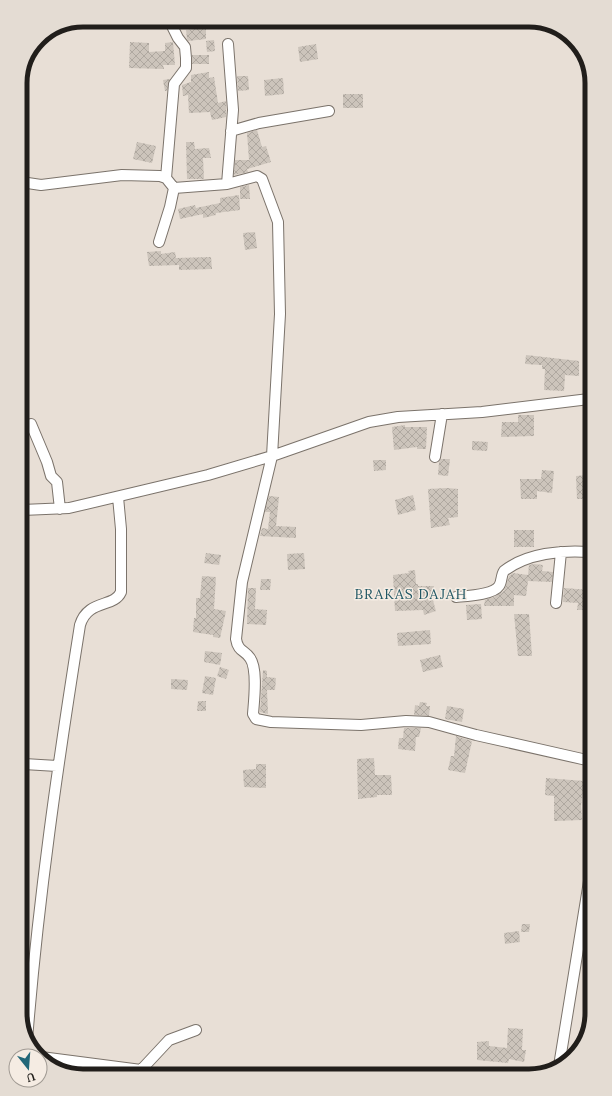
<svg xmlns="http://www.w3.org/2000/svg" width="612" height="1096" font-family="Lora,serif">
	<style>
		.building { fill: url(#building-cross-hatch) }
		.lines { fill: none; stroke-linecap: round; stroke-linejoin: round }
		.street-casing { stroke: #7b736b; stroke-width: 12 }
		.street { stroke: #fff; stroke-width: 10 }
		.labels { text-anchor: middle; stroke-width: 3; stroke-linejoin: round; paint-order: stroke }
		.quarter-label { font-size: 14px; letter-spacing: 1px; fill: #215764; stroke: #f5ece3 }
		.rim { fill: none; stroke: #211e1b; stroke-width: 5 }
	</style>
	<defs>
		<pattern id="building-cross-hatch" width="8" height="8" patternUnits="userSpaceOnUse"><rect width="8" height="8" fill="#ccc4bb"/><path d="M0 0l8 8M0 8l8-8" fill="none" stroke="#afa8a0"/></pattern>
	</defs>
	<rect width="100%" height="100%" fill="#e8dfd6"/>
	<path class="building" d="M206,28V39L188,41L187,39L186,30Z
		M214,40L215,51L207,52L206,41Z
		M130,42L149,43V52L165,51V43L173,42L175,65H163L164,69L129,68Z
		M316,44L318,59L300,62L298,47Z
		M192,55H209V64H192Z
		M209,72V78L214,77L218,103L226,101V117L212,120L210,112L189,113L188,95L183,96L182,85L191,82V75Z
		M237,76H248L249,90L238,91Z
		M283,78L284,94L265,96L264,80Z
		M170,79L167,91H165L163,80Z
		M343,94H363V108H343Z
		M257,130L262,147L266,146L271,162L247,169L248,172L234,175L235,160H249L247,133Z
		M137,142L156,146L152,163L133,159Z
		M186,142H194L195,149L209,148L211,158H203L204,179H187Z
		M249,185L250,199H240V187Z
		M239,195L240,210L216,213V215L203,218V214L180,219L178,209L195,205L196,208L220,203V198Z
		M255,232L257,248L245,250L243,233Z
		M161,251V254L175,252L176,258L211,257L212,269L179,270V265L149,266L147,252Z
		M526,355L579,361V376L565,375L564,391L544,390L545,369H542V365L525,364Z
		M518,415H534V436L501,437L502,422H518Z
		M405,425V427H427L426,449H417V447L394,450L392,427Z
		M472,441L488,442L487,451L472,450Z
		M441,459H450L448,476L438,475L439,462Z
		M373,460H386V470L374,471Z
		M542,470L554,471L552,493L537,491V499H521L520,479H541Z
		M589,475V499H577L576,476Z
		M447,488L458,489V517L448,518L450,525L431,528L428,489Z
		M413,495L416,510L398,515L395,500Z
		M269,496L279,497L276,526L296,527V538L260,536L262,528L268,529L270,512H265Z
		M514,530H534V547H514Z
		M206,553L221,555L219,565L204,563Z
		M304,553L305,569L288,570L287,554Z
		M534,564L543,565L542,571L553,572L552,582L528,581L526,596L514,595V606H484L485,600L494,597L504,591L509,576L513,573L528,575L529,565Z
		M415,570L416,584H418V586H434V597H432L436,611L424,615L423,610L395,611L393,575L409,573L408,571Z
		M202,576L216,577L214,609L226,611L220,638L213,637V635L193,632L194,618H196V598H200Z
		M261,579H271L270,590H260Z
		M248,588H256L255,609L267,610L266,625L247,624Z
		M564,588L590,590V610H577L578,603L563,602Z
		M481,604L482,619L467,620L466,605Z
		M514,614H529L532,656H518Z
		M430,630L431,644L398,646L397,633Z
		M205,651L222,653L220,665L204,662Z
		M440,655L443,667L423,672L420,660Z
		M220,667L229,670L226,679L217,676Z
		M263,670L267,671V677L276,678L275,690H267L268,714L260,712Z
		M205,676L216,678L213,695L202,693Z
		M171,679L188,680L187,690L171,689Z
		M198,701H206V711H197Z
		M420,702L427,703L426,706H430L429,716L414,715L415,705L419,706Z
		M447,706L464,709L462,722L445,719Z
		M404,728H421L419,737H416L415,751L398,749L399,738H403Z
		M456,736L472,741L465,773L448,770L451,756H454Z
		M374,758L375,775H391L392,795H377V797L358,799L357,759Z
		M256,764H266V788L244,787L243,770L256,769Z
		M546,778L584,781L581,806L582,820L554,821V796L545,795Z
		M522,924H530L529,932H521Z
		M519,931L520,942L505,944L504,933Z
		M508,1028L523,1029L522,1050H526L524,1062L509,1059L508,1063L477,1060V1042L489,1041V1046L507,1048Z"/>
	<g class="lines">
		<defs>
			<path id="street" d="M231,131L259,123L329,111
				M166,178L174,84L186,68V58L185,47L178,38L169,20
				M21,182L41,185L122,175L160,176L166,178L174,188L227,184L257,176L262,179L278,222L280,314L272,456L242,582L236,639C238,652 245,650 250,658C258,669 254,700 253,714L256,719L271,722L361,725L406,721L429,722L476,735L591,761
				M227,184L233,110L228,44
				M159,242L170,207L174,188
				M31,424L47,462L51,476L57,482L60,509
				M435,457L442,414
				M22,510L69,508L208,475L272,456L369,422L398,417L482,412L589,399
				M456,597C466,596 493,595 499,586C502,582 501,575 504,571C527,553 562,550 590,552
				M556,603L561,552
				M24,764L57,766
				M27,1040C38,901 58,763 80,625C88,599 114,608 121,592V529L118,497
				M41,1057L141,1070L169,1040L196,1030
				M559,1066L591,869"/>
		</defs>
		<use href="#street" class="street-casing"/>
		<use href="#street" class="street"/>
	</g>
	<g class="labels">
		<g class="quarter-label">
			<text x="411" y="599">BRAKAS DAJAH</text>
		</g>
	</g>
	<path d="M0 0H612V1096H0ZM83 27H529A56 56 0 0 1 585 83V1013A56 56 0 0 1 529 1069H83A56 56 0 0 1 27 1013V83A56 56 0 0 1 83 27Z" fill="#e4dcd3" fill-rule="evenodd"/>
	<path class="rim" d="M83 27H529A56 56 0 0 1 585 83V1013A56 56 0 0 1 529 1069H83A56 56 0 0 1 27 1013V83A56 56 0 0 1 83 27Z"/>
	<g transform="translate(28 1068) rotate(163)"><circle r="19" fill="#f5ece3" stroke="#a09a93"/>
	<path d="M0-3L7 15L0 10L-7 15Z" fill="#226778"/>
	<text y="-6" font-size="11" font-weight="bold" text-anchor="middle" fill="#211e1b">U</text>
	</g>
</svg>
